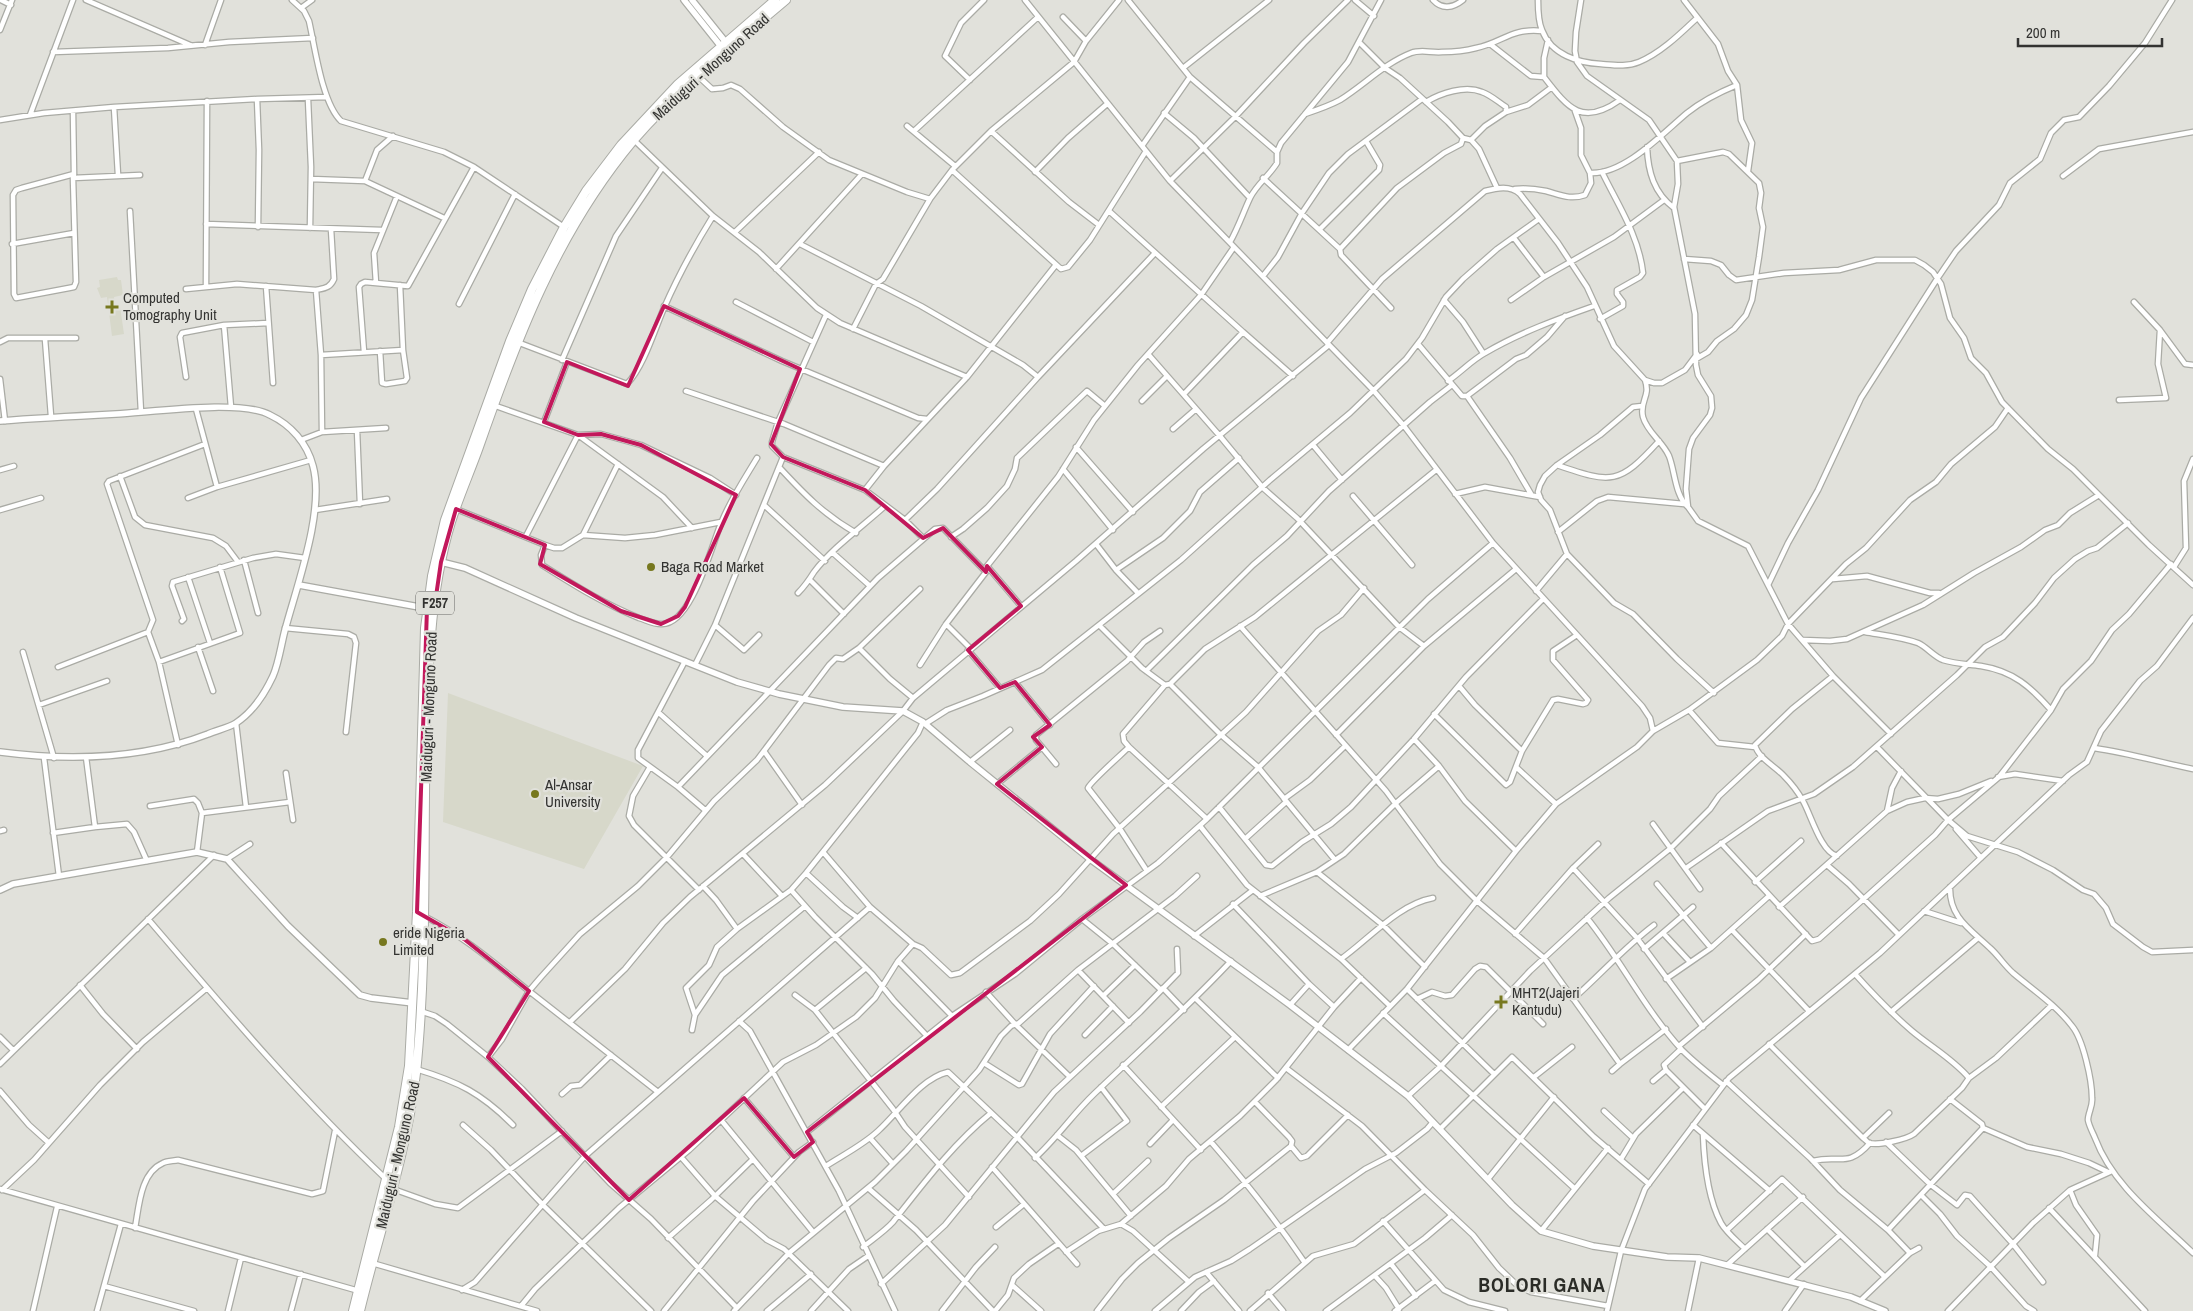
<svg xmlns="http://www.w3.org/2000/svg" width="2193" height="1311" font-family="'Archivo Narrow',sans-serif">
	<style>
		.built { fill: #d7d8ca }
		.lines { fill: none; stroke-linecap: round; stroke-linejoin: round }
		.minor-casing { stroke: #aaaba5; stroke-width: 7 }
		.tertiary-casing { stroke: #aaaba5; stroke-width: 8 }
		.primary-casing { stroke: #aaaba5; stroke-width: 10 }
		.minor { stroke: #fff; stroke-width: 4.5 }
		.tertiary { stroke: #fff; stroke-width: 5.5 }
		.primary { stroke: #fff; stroke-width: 8 }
		.marked { fill: none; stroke: #c2185b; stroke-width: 4; stroke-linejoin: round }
		.poi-dot { fill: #77781f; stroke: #e1e1db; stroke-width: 2 }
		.labels { text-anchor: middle; stroke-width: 4.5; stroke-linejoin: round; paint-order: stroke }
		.shield { fill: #e1e1db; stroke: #676764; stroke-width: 1 }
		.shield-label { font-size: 14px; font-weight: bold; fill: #333331 }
		.street-label { font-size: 15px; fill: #333331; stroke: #e1e1db }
		.poi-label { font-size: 15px; fill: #333331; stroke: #e1e1db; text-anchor: start }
		.district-label { font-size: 20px; font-weight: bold; letter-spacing: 1px; fill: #2b2c27; stroke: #e1e1db }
	</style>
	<rect width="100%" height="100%" fill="#e1e1db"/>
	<path class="built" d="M117,277L118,280H121L123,295L114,297L115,307L120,306L124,334L112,336L107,297L101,298L97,288L100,287L99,280Z
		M448,693L643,766L584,869L443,822Z"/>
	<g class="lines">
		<defs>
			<path id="minor" d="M1,0L11,5
				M86,0L190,45
				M292,0L304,11L309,21C315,47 322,103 341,121L444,152L474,167L564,227
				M1025,0L1170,181L1373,390L1404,426L1493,543L1642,706L1650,718L1653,731
				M1128,0L1190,77L1277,152
				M1355,0L1374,16
				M1433,0C1442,10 1453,8 1463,0
				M1538,0C1538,10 1538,21 1542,30C1551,55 1579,63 1601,64C1614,65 1627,67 1639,62C1661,53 1681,33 1697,18
				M1581,0L1576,32L1575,51L1577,62L1587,76L1649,120L1677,161L1678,184L1674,207L1695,314L1696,365L1698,375L1711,396L1712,408L1710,415L1693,438L1689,449L1686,489L1688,507L1698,521L1748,546L1788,624L1833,676L1891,734
				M1684,0L1718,44L1728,71L1737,85L1741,120L1752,143L1748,171
				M301,8L312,0
				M1063,17L1086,41
				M0,30L12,0
				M1548,40L1544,58V77C1568,108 1582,127 1620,100
				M1359,42L1385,68L1400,78L1448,122L1463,138L1471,140L1479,149L1497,188
				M1490,44L1531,76L1544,77
				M205,45L221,0
				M53,52L168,48L229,42L313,38
				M1183,68L1269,0
				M698,76L712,89L723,88L731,85L740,89L783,127L829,160L907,192L930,199
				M970,80L945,56L961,23L984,0
				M257,99L259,150L258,227
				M308,99L311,167L310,228
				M1426,102C1441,93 1465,85 1482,92C1491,95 1498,102 1506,107V112
				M114,107L118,175
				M73,111L74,174L73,178L76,282L74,287L69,288L16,298L14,294L13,195L16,190L22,188L74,174
				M1164,113L1194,138L1250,198
				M1305,114C1317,110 1329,106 1340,100C1364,85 1385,63 1411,53C1421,49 1431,53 1442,52C1453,52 1465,51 1476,48C1504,42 1510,28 1542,31
				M30,115L73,0
				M0,120L44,113L114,107L257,99L327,97
				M907,126L955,166
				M914,131L1038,17
				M991,131L1069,202L1099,225
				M634,140L713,216L759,252L817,308L840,323L967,377
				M1471,140L1485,126L1506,112L1528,105L1552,87
				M1142,146L1190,77
				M1647,147C1648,172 1654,193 1674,208
				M1677,161L1723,152L1729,154L1759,183L1761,193L1759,208L1763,227L1759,257L1752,300L1746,315L1734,329L1717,341L1708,352L1696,359
				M952,170L1061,269L1068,267L1090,240L1146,151
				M1035,172L1068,138L1107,104
				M1590,173C1624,175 1662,134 1687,113C1702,101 1720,92 1737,85
				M2063,176L2099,149L2193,132
				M73,178L140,175
				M1263,178L1340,249L1341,255L1391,308
				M311,179L365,181L444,218
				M365,181L377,150L393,136
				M1170,181L1235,117L1304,43L1348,0
				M1515,189C1525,188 1536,189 1546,191C1561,195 1570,200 1585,195L1591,183L1590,173L1581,155V128L1575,111
				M130,211L141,412
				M1109,211L1243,332L1184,394
				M206,224L382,230
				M1320,229L1379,170L1380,165L1366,141
				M735,232L819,152
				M1514,238L1544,277
				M1230,242C1238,228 1243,213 1250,198C1257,184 1269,176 1277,163V152L1281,143L1348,62L1381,0
				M12,244L74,233
				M800,244L921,306L1023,365L1038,377
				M1340,249L1397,188L1444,153L1461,144L1463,138
				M1684,259L1711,261L1721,265L1729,275L1736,280L1784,273L1839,270L1876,260H1915L1924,265L1933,272L1941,284L1950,318L1964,338L1971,358L1986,373L2002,402L2048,449L2073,469L2149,545L2193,585
				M776,269L862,174
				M1263,276L1278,257L1302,213L1329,173L1348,154L1422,99
				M376,283L374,253L397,196
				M206,286L207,101
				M266,286L273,383
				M186,289L237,284L316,290C325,288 330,288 334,279L331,229
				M316,290L321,355L322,432
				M1444,300L1463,322L1483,353
				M1511,300L1544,277L1614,237L1664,200
				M736,302L813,342
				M459,304L515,194
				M664,306L782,361L918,418L927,419
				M826,315L778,422L772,442V446L783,457L865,490L905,520L923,538
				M1600,319L1623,306V302L1617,294V290L1640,277L1643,273C1639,236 1618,205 1602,172
				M224,325L231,407
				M853,329L876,284L883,279L930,199L952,170L991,131L1074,62L1086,41L1119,0
				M2160,330L2185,364L2193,365
				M1243,332L1293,376
				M45,339L51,416
				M0,342L8,338H76
				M517,342L627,384C644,366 654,331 664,308C678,276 695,245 713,216
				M1327,343L1382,279L1485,191C1497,188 1510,185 1520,194L1558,243L1587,287L1614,346L1645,380L1654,383H1662L1685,370L1697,354
				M1418,344L1462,396H1467L1516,359L1526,355L1547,337L1565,316
				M380,351L382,383L386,384L405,381L407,378L403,350L400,285
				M364,352L359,287L361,284L365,282L408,286L474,167
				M1148,354L1219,435L1263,488L1297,518L1399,627L1424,646
				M321,355L403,350
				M562,360L616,236L662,168
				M186,377L180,337L182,333L224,325L268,323
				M0,379L5,421
				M1645,380C1651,397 1639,401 1643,417C1647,432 1663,442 1669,456C1675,471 1675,496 1688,507
				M1448,381C1461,372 1472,360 1485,353C1519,333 1557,319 1594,306
				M686,391L784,424L884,466
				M1467,396L1510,458L1531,494
				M2119,400L2166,398L2158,364L2160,330L2134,302
				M1142,401L1167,376
				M493,405L578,435L663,497L692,528
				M1642,406L1633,407L1600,435L1557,465L1545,476L1540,485L1538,492L1541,500L1550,510L1567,554L1614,603L1633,614L1677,659L1714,693
				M196,409L217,487
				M544,422L567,362
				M1173,429L1196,409
				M357,430L360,504
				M578,435L601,434L641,445L710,478L736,495
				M301,440L322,432L386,428
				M1313,445L1342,480
				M1076,447L1133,512
				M1557,465C1612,484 1619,485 1659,441
				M779,467C804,494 823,514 856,533
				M1063,469L1113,530
				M0,470L14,466
				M120,476L135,517L145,525L213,538L226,546L238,562
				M865,490L884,466L967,377L1055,266
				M1455,494L1485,487L1540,497
				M1353,496L1412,565
				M188,498L217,487L311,460
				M764,505L825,561
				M456,509L545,545L554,548H562L583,535L618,464
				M0,510L41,498
				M315,510L387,499
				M905,520L937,489L1038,377L1155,253
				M1558,532L1597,501L1608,497L1684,504
				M583,535L625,538L655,535L721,522
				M526,536L578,435
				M951,537L963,529L987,508L1007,486L1015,469L1017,458L1087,391L1105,406
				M1096,544L1116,570L1137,592
				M545,545L541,555L542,565C574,585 604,604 639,618C646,620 653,624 661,624C692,626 712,543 722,521C731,499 745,478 757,458
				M833,553L870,586
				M244,560L258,613
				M987,566L1021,606
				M2174,567L2186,548L2184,481L2193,459
				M1116,570L1163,538L1190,511L1200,492L1239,458
				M188,577L210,643
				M1833,579L1867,576L1930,593H1939
				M810,580L844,614
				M1768,585L1788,543L1818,490L1861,398L1937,279L1956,251L1999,205L2010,183L2040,159L2051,133L2064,120L2079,117L2109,86L2145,43L2172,0
				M1536,591L1567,554
				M798,593C804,587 809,580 814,572C833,547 862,527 885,506
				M182,621L184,619L172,586L173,582L253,558L276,554L305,558
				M946,624L970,648
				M715,625L744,650L759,635
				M1099,625L1142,668L1165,685
				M1240,626L1386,791L1440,864L1477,901L1544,958L1620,1064
				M285,628L348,634L354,637L356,643L346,732
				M148,632L159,662L178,745
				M1865,632C1882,635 1901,637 1918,643C1927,647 1933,656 1943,660C1956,664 1968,664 1981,666C2013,671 2031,687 2051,710
				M1803,640L1830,641L1847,639L1923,605L1974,573L2021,547L2045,530L2058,525L2070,513L2099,495
				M198,647L213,691
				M859,648L890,679L913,698
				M968,650L1000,688
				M23,652L54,758
				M685,661L638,750V758L678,787L705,810
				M159,662L240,633L220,567
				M695,665L715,625L783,457
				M920,665L946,624L986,572L987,566L1058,477L1094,420L1138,365L1201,295L1234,247
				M58,667L148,632L153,620L107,484L109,481L205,444
				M1146,671L1253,565L1287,536L1329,491L1430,402L1452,385
				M1833,676L1792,709L1755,745C1758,758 1775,766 1784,776C1791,783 1798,792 1803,801C1811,815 1821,852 1837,856
				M1015,682L1050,725
				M1170,684L1220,734L1258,767L1335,860
				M1459,686L1475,705L1522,751
				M39,705L107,681
				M1689,710L1718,743L1755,747
				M659,713L707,756
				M1434,714L1506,785L1510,782L1522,751L1553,700L1558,699L1583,704L1586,703L1588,700L1553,660V651L1577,635
				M236,723L246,807
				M925,724L947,710L983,696L1042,670L1181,560L1270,480L1350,413L1406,359L1422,338L1446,297L1463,279L1497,249L1539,219
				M1336,735L1424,646L1516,569
				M1414,739L1439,766L1465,801L1516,851
				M1129,747C1122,754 1090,782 1088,788L1120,829L1147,871
				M1877,747L1949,821
				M2094,748C2128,753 2159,762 2193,769
				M764,751L802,805
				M86,757L95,827
				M44,758L59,876
				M970,762L1010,730
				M1056,764L1036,740V735L1127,661L1144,642L1160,631
				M650,767L633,796L629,816L634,825L699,890
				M1516,767L1556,804
				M286,773L293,820
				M1998,777L2015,774L2063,781
				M997,784L1042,747
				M678,787L878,578L935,529L943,528L986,572
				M1284,799L1310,780L1345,746
				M150,806L194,799L198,803L202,813
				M1219,807L1266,865L1272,866L1302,842L1331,824L1351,807L1414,739L1466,677L1543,599
				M1887,811L1892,788L1901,771
				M1207,819L1129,747L1124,741L1123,734L1165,685L1170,684L1205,649L1255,617L1436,470
				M1948,820L1967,836L2018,852L2053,870L2083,890L2094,894L2106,908L2113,924L2143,947L2152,952L2193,950
				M1653,824L1700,889
				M1200,826L1247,885L1341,959L1390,1006
				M1956,829L1981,858
				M0,831L4,830
				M53,833L95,827L127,824L134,832L147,861
				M1245,839L1286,802
				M1721,843L1812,941L1819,939L1935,835L1948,820L1999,777L2051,710L2063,689L2091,661L2112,630L2129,614L2171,564
				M197,852L202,813L290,802
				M823,852L870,907L913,944L922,948L951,975L960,973L1030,921L1059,894L1113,834L1246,712L1318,631L1341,615L1364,588
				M743,854L782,896
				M227,859L250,844
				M1827,865L1849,884L1899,935
				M1573,868L1637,938L1703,1027
				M1686,868L1768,811L1814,794L1853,767L1957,675L1985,647L2003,637L2035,603L2054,578L2075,559L2088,551L2097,548L2128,523
				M1317,872L1384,926L1425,967
				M806,873L843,907L858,918
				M1755,882L1801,841
				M1657,884L1711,948
				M703,886L716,900L737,929
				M1950,887C1949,917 1970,929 1990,948C1998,955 2004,965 2013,973C2033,990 2056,1005 2072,1026C2083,1039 2092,1080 2092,1098C2093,1106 2088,1113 2088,1120C2089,1126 2093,1133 2095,1138C2113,1186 2157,1218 2193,1253
				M791,890L815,917L872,974L894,1001L927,1036
				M1260,896L1317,872L1344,854L1396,803L1439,766
				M1233,904L1309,984L1334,1007
				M1779,907L1887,811L1907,802L1925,798L1938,799L1959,794L1991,781
				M1924,911L1961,923
				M424,916C465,937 493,962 529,991C572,1025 615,1058 658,1092
				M1587,918C1621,960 1645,1010 1682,1050C1695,1063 1709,1074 1723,1085
				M148,919C225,1009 300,1098 386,1179
				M1082,919L1113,944L1161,990
				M1732,930L1809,1011
				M1663,933L1690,962
				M1515,934L1573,868L1598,844
				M1194,936L1253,890
				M1644,949L1693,907
				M1341,959C1369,939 1399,904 1433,898
				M898,961L952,1016
				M1078,970L1129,1023
				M1855,974C1873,994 1892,1014 1912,1031C1931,1047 1953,1059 1969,1078
				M1666,979L1711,948L1769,896
				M80,985L103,1014L137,1049
				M1163,988L1184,1010
				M1407,989L1494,1074
				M986,992L1015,1024L1070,1077
				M795,995L815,1010L893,1109L905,1127L969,1197
				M1104,995L1135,965
				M1196,999L1278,1078
				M1417,999L1432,992L1445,996L1452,995L1475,969L1480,966L1486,967L1543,1024
				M1573,999C1600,975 1626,946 1654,925
				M1290,1005L1309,984
				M815,1010L866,968
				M420,1011L435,1016L447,1024L488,1057L522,1089L610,1183L651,1219L737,1308
				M1891,1012L1978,938
				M1383,1013L1574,1188
				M695,1015L722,975L805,906
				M739,1021L750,1031L839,1191L895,1311
				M570,1022L625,969L663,923L690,897L825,785L903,711L913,698L1076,561L1203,449L1329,345
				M692,1030L695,1015L686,988L709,965L717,947L737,929L791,890L806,873L918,733L923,722
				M1085,1035L1113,1006
				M0,1037L13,1050
				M1769,1044L1863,1138C1865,1139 1867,1142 1869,1143C1878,1146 1907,1139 1914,1134L1962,1088L1969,1078L1996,1058L2052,1005
				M1679,1046L1758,980L1806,934
				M1681,1049L1664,1065L1666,1070L1705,1109
				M1348,1050L1407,989L1516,851L1556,804L1637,747L1653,731L1689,710L1757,660L1782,636L1788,624L1846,564L1866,548L1910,500L1936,482L1951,464L1995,427L2008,408
				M488,1057L502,1039L529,991L541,977L580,934L638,886L667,857L714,801L757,760L829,665L836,658L843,659L859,648L920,589
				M984,1063L1019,1085L1022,1084L1050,1034L1094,986
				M0,1064L214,855
				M1123,1065L1201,1150
				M1286,1068L1362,1126L1425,1190L1473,1235L1499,1268L1518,1286L1531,1292L1608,1306
				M416,1069C459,1082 481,1093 513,1125
				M1612,1071L1620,1064L1666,1029
				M1534,1077L1572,1047
				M1653,1081L1666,1070
				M1726,1081L1810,1158L1840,1190L1888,1230L1910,1253
				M0,1091L29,1125L49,1143
				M562,1094L571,1086L580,1085L611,1055
				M1408,1096L1441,1066L1530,971L1609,898L1671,848L1710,809L1719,796L1762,756
				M744,1098L794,1157
				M1950,1099L1982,1124L1983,1128L2027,1147L2061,1154L2089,1163L2108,1172
				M1255,1102L1289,1137L1292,1141L1291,1146
				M1161,1107L1235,1037
				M1604,1111L1633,1138
				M721,1120L813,1232
				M463,1125L491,1150L544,1206L651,1311
				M1693,1125L1770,1191
				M1440,1129L1512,1057L1594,1137L1649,1184
				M807,1132L952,1016L1015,974L1082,919L1158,863L1207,819L1428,599L1493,543
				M1703,1134C1704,1161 1708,1199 1721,1223C1726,1232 1737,1241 1745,1249
				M1057,1135L1076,1150L1131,1216
				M870,1138L893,1164
				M1863,1138L1889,1113
				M1211,1142C1245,1181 1276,1220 1305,1263
				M1886,1142L1931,1185L1957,1205L1965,1195L1970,1196L2013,1244L2043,1282
				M1150,1144L1173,1120
				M1081,1156L1127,1121L1101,1087
				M681,1157L715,1196L767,1240L784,1249L848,1311
				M1035,1158C1057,1138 1073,1114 1094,1094C1140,1050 1187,1008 1231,961
				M1621,1159L1636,1134L1682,1089
				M1813,1161C1840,1154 1847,1169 1870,1143
				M826,1166C843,1155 863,1145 878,1131C898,1113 921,1078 948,1072L1018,1138L1104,1229
				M992,1167L1077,1264
				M1488,1179L1554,1097
				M868,1188L916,1230L993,1311
				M0,1189L359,1291
				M393,1189L435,1204L458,1208L562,1131
				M2,1190L34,1160L100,1085L143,1042L207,988
				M2070,1190L2076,1205L2097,1235L2095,1255
				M1113,1194L1148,1161
				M1922,1196L1940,1214L1957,1236L1991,1267L2026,1306L2034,1311
				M2049,1208L2145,1311
				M1383,1221L1444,1290L1469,1302L1505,1311
				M1121,1224L1166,1186L1189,1159L1240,1116L1276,1080L1334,1007L1361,978
				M996,1227L1024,1204
				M135,1228C139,1207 140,1173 163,1163C167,1161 174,1161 178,1160L312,1194L323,1191L335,1131
				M1767,1229L1804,1266
				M1727,1230L1782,1179L1885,1277
				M1888,1230L1983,1128
				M1541,1231L1608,1148
				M668,1238L711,1200L753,1159
				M863,1247C873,1239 885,1231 893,1222C923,1184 953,1144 991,1113
				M1066,1252L1098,1231L1121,1224L1133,1231L1189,1282
				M372,1263L537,1311
				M1391,1264L1416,1296
				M1727,1265L1803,1197
				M1206,1272L1239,1311
				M1375,1276L1386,1288L1399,1309
				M1790,1280L1840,1235
				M881,1284L945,1225L1054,1092L1140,1012L1178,973L1177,949
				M1012,1285L1041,1311
				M104,1286L194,1311
				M462,1290L475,1282L585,1156L870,907
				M1268,1293L1283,1311
				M1860,1301L1910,1253L1919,1248
				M521,1306L535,1289L619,1208L689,1150L783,1062L816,1045L856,1017L875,998L898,961L913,944
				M33,1311L57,1207
				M97,1311L121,1224
				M228,1311L241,1258
				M291,1311L301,1274
				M664,1311L753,1201L799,1152L813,1142
				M734,1311L789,1253L875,1182L906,1151L979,1070L1001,1036L1011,1026L1019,1023L1078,970L1175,896L1197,876
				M767,1311L811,1274
				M811,1311L849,1269L868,1256
				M942,1311L976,1267L995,1247
				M995,1311L1008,1295L1014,1278L1029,1264L1058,1244
				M1097,1311L1122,1279L1138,1263L1169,1238L1224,1200L1291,1146L1301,1158L1307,1156L1348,1115
				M1155,1311L1195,1277L1231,1261L1250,1249L1365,1169L1396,1153L1427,1129L1433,1122
				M1181,1311L1199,1292L1214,1281
				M1250,1311L1313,1256L1354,1244L1425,1190
				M1326,1311L1425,1238L1452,1215
				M1395,1311L1435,1281
				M1607,1311L1621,1251L1645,1189L1729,1078L1880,953L2069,775L2087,762L2101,731L2140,681L2157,666L2193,618
				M1688,1311L1699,1258
				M1785,1311L1804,1284
				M1948,1311L2033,1223L2070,1190L2112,1171"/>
			<path id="tertiary" d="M684,0L723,49
				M692,0L728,45
				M0,421C39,418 77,416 116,414C152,412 241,399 270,415C291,425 307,443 313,466C325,510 297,585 285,630C281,645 279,662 273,676C265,693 253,712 236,723C228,728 217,730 208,734C143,759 69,761 0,752
				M441,562L465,568L576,618L737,682L779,694L843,707L903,711L923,722L970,762L1090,859L1290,1005L1408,1096L1512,1205L1541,1231L1593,1246L1667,1257L1699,1258L1851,1297L1885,1311
				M299,585L430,609
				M0,890L13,884L197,852L227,859L288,926L360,995L371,998L413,1003"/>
			<path id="primary" d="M353,1311L399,1127L409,1066L417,912L425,628L432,576L445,520L510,341L532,289L564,227L586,191L621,145L678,84L775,0
				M360,1311C379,1232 407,1154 416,1073C431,928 419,780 431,635C434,597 440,558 451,522C459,497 470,472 479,447C517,338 557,232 633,141C679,88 733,45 786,0"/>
		</defs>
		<use href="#minor" class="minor-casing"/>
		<use href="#tertiary" class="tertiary-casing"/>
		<use href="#primary" class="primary-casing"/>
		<use href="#minor" class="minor"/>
		<use href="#tertiary" class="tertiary"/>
		<use href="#primary" class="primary"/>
	</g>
	<path class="marked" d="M664,306L800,369L771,444L783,457L865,490L923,538L943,528L986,572L987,566L1021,606L968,650L1000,688L1015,682L1050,725L1033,737L1042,747L997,784L1126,885L807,1132L813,1142L794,1157L744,1098L629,1200L488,1057L529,991L464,939L417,912L427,608L434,610L441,562L456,509L545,545L540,564L621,611L661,624L678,616L685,607L736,495L641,445L601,434L578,435L544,422L567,362L628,386Z"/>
	<g class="poi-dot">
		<path d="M109.5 299.5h5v5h5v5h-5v5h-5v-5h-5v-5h5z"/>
		<circle cx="651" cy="567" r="5"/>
		<circle cx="535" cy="794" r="5"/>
		<circle cx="383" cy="942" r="5"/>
		<path d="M1498.5 994.5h5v5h5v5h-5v5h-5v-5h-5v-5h5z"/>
	</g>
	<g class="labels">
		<rect class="shield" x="416" y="591.5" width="38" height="23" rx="4"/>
		<g class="shield-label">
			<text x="435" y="608">F257</text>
		</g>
		<g class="street-label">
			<text transform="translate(711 67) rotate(-42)" y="5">Maiduguri - Monguno Road</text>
			<text transform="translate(429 707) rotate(-88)" y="5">Maiduguri - Monguno Road</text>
			<text transform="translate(398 1155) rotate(-77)" y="5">Maiduguri - Monguno Road</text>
		</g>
		<g class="poi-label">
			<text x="123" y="303">Computed<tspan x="123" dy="17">Tomography Unit</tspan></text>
			<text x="661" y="572">Baga Road Market</text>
			<text x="545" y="790">Al-Ansar<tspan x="545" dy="17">University</tspan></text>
			<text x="393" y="938">eride Nigeria<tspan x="393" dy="17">Limited</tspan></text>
			<text x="1512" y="998">MHT2(Jajeri<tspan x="1512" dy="17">Kantudu)</tspan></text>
		</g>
		<g class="district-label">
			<text x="1542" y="1292">BOLORI GANA</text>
		</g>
	</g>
	<path d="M2018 38v8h144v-8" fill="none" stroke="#333331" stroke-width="2.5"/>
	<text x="2026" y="38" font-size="15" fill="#333331" stroke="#e1e1db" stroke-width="4" paint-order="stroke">200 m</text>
</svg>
